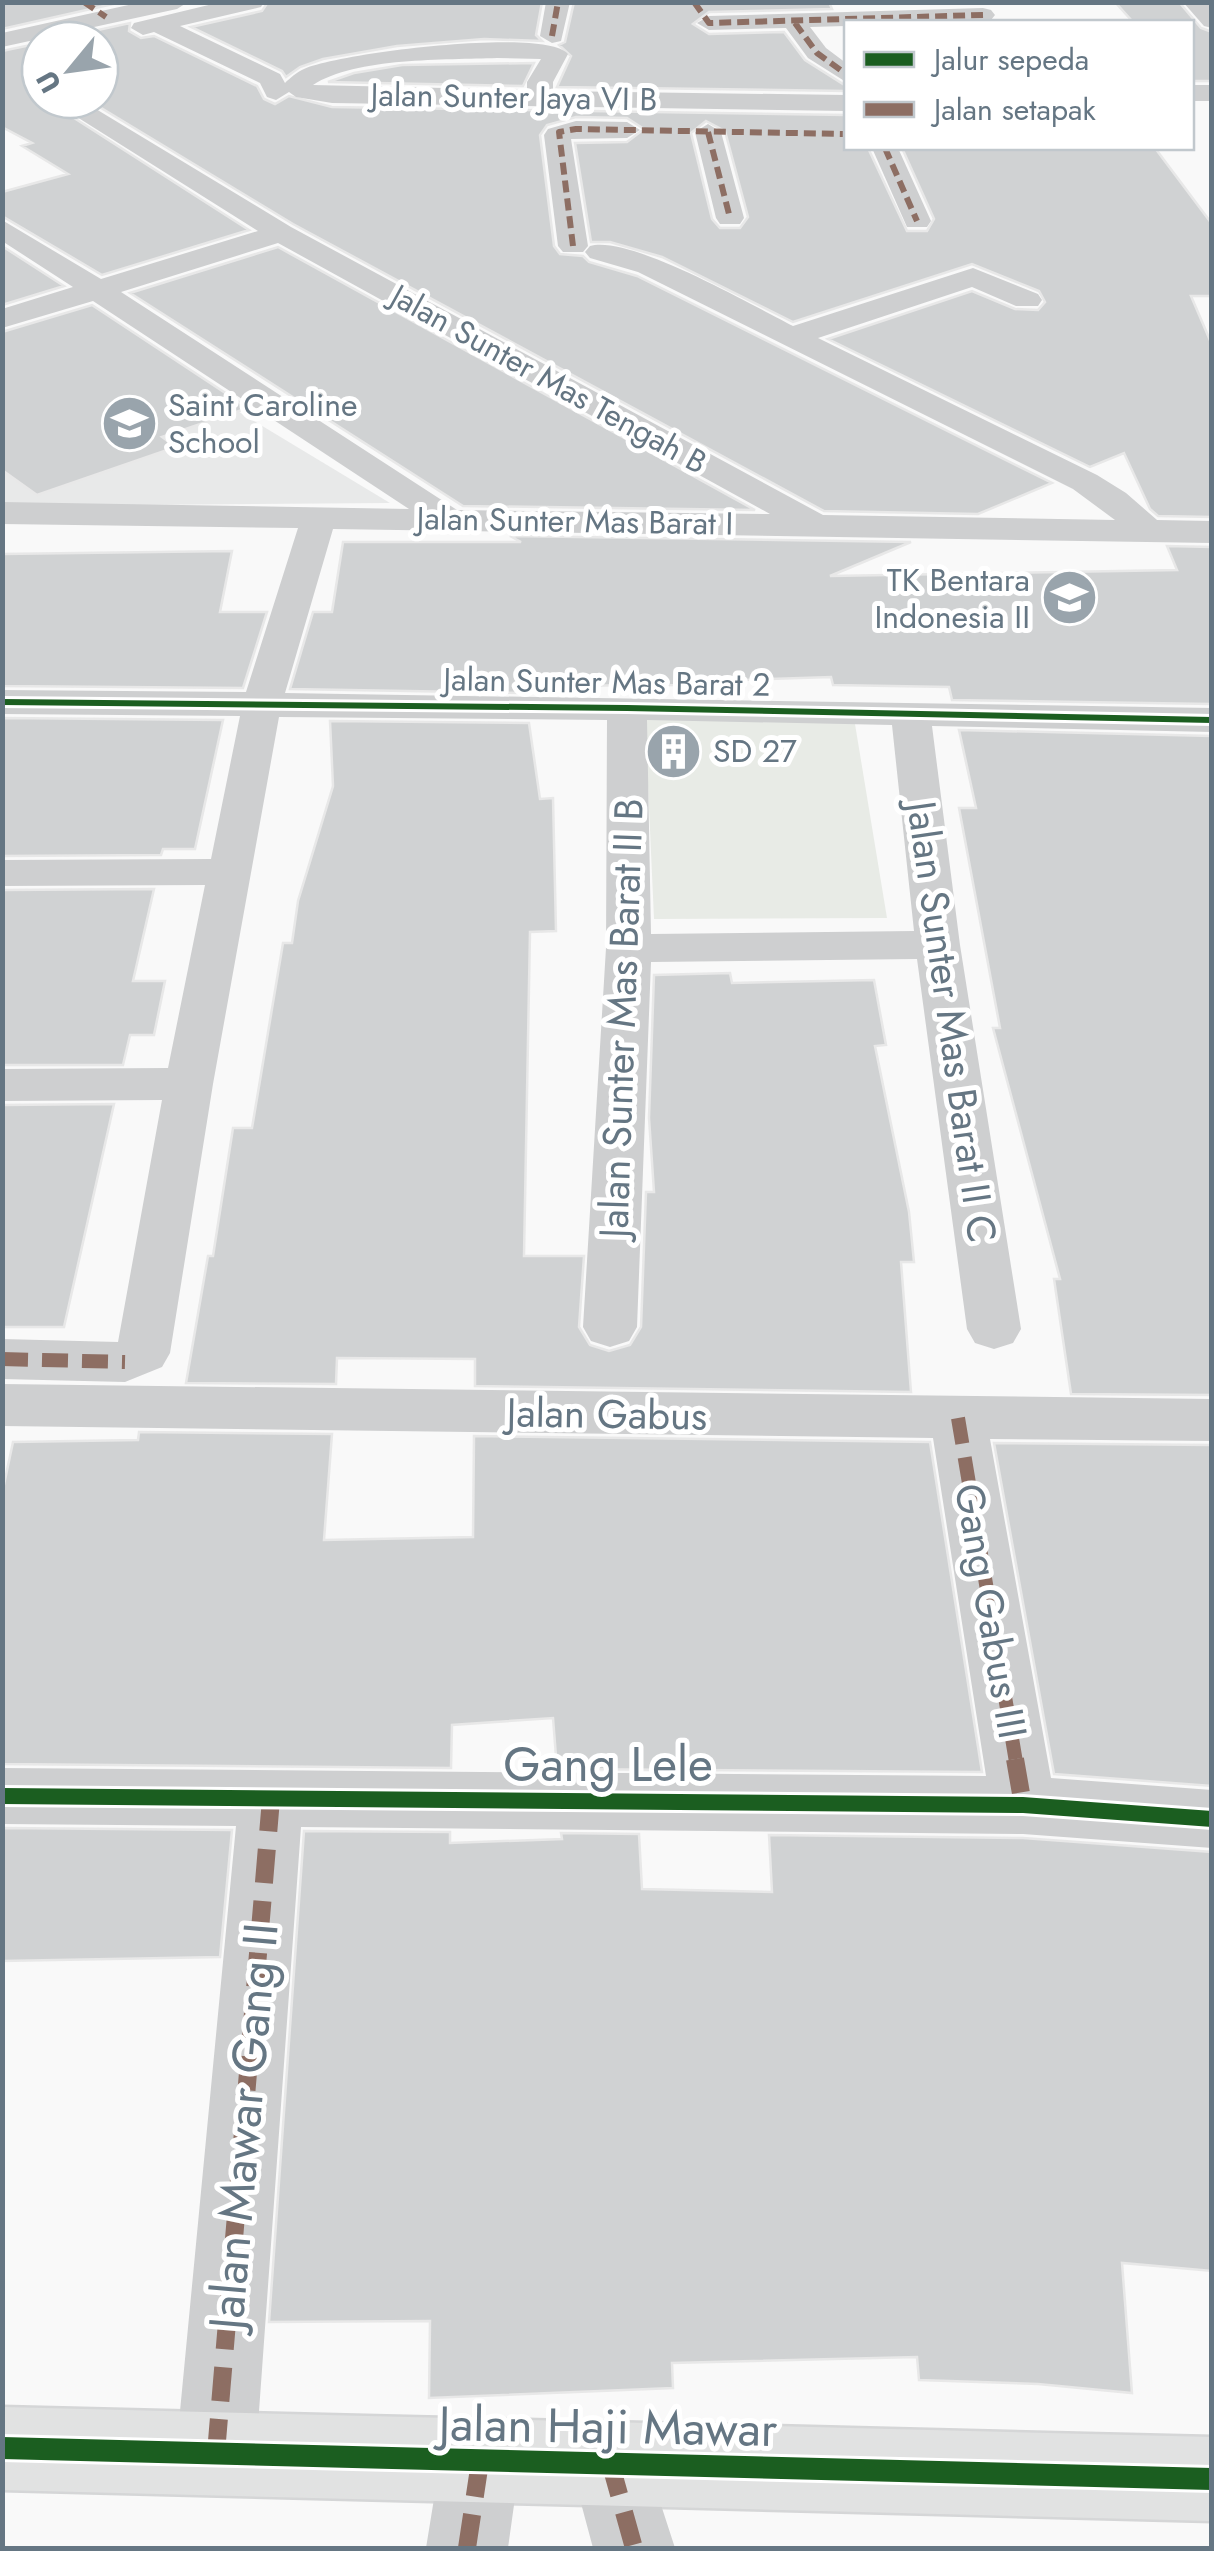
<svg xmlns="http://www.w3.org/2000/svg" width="1214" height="2551" font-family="Jost,sans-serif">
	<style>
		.built { fill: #e8e9e9 }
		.green { fill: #e8ebe6 }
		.building { fill: #d0d2d3; stroke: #e8e8e8; stroke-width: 2.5; fill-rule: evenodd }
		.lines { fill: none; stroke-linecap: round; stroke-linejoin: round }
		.secondary-casing { stroke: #d5d6d7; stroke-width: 5 }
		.street { fill: #cecfd0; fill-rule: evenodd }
		.secondary { fill: #e1e2e2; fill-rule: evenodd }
		.quiet-far2 { stroke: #8d6e63; stroke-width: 6; stroke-dasharray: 12 6; stroke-linecap: butt }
		.quiet-far1 { stroke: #8d6e63; stroke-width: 14; stroke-dasharray: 26 14; stroke-linecap: butt }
		.quiet { stroke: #8d6e63; stroke-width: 18; stroke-dasharray: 34 18; stroke-linecap: butt }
		.cycleway-casing { stroke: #fff; stroke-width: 6 }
		.cycleway { fill: #1b5e20; fill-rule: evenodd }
		.labels { text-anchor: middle; stroke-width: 10; stroke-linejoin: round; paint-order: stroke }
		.far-street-label { font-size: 32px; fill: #657683; stroke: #fff }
		.far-poi-label { font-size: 32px; fill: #657683; stroke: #fff; text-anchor: start }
		.street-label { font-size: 40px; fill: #657683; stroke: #fff }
		.near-street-label { font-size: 48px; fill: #657683; stroke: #fff }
	</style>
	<rect width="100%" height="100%" fill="#f9f9f9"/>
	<path class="built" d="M83,318L390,503L3,506V342Z"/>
	<path class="green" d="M645,718H854L887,918L654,919Z"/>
	<path class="building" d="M2,2H122L2,29Z
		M268,2H542L536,35L542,41L484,39L397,46L323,59L300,67L286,77L282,71L191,27L262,11Z
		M574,2H829L832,9L709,12L693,24L709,34L784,32L805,60L846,86V91L557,87L571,56L559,45L565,42Z
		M1115,2H1179L1201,28L1212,32V81H1192V22H1133Z
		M130,23L129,31L141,38L154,36L257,86L264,99L275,104L289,96L332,107L846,115V148H868L907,231H927L934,219L902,148H1155L1212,224V296H1191L1212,345V517L1158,516L1150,509L1124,453L1090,467L828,339L972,291L1015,309L1038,310L1045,302L1039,291L972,264L793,322L662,257L610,242H591L575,143L627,142L644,129L627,118L576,117L547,125L540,135L554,246L560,254L583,256L589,262L637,276L1052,483L978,514L824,511L293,224L88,100H100V40H52ZM706,121L725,131L748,217L740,228H720L712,219L691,133Z
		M40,43V100H46L249,230L102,275L2,216V192L68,174L22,146L32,143L2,127V51Z
		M534,63L523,86L328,82L354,73L402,65Z
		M2,246L64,286L2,305Z
		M278,247L755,510L463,506L130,293Z
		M92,305L248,408L162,437L176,447L37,495L2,470V332Z
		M510,536L911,542L830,576L1177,570L1167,546L1212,547V704L952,700L949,687L833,685L831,677L684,682V685L524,686L525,693L290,689L313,612H332L343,542H521Z
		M232,551L220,612H267L243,688L2,686V554Z
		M2,718L223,720L195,849H163L161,855L2,856Z
		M330,721L529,723L540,799L553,798L556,931L530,932L524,1256H584L579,1327L590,1345L609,1351L630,1345L641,1327L646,1192H654L649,1118L654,975L730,973L732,983L874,980L886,1045L875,1046L909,1212L914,1262H901L911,1392L475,1386V1359L337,1358L336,1384L186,1383L208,1256H213L233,1128H252L283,943H292L298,901L333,786Z
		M959,730L1212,736V1395L1071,1394L1054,1279H1060L993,1028H1000L959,808H976Z
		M154,889L133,981H165L154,1035H130L123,1065H2V890Z
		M114,1104L64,1327H2V1105Z
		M139,1432L332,1434L324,1540L473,1537L474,1436L930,1442L982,1772L557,1769L553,1718L452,1725L451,1768L2,1764V1494L13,1442L138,1440Z
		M994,1443L1212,1445V1786L1054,1774Z
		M2,1828L232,1830L220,1957L2,1961Z
		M304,1831L450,1832V1843L562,1839L561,1833L639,1834L642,1889L772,1892L769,1835L1023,1838L1212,1852V2271L1122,2263L1132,2393L1038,2384L919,2380L917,2357L672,2363L673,2388L429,2398L430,2321L269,2322Z"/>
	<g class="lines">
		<defs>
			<path id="secondary" d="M2,2407L1212,2437V2521L2,2490Z"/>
		</defs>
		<use href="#secondary" class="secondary-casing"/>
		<path class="street" d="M142,2H188L177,9L2,47V33Z
			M221,2H264L261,7L180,26L280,74L285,83C290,78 297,72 304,69C339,53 546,27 568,54L553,82V91L846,95V111L332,103L296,97L289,92L276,100L267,97L260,83L154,32L143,35L131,28L134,23ZM497,58L541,59L527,82V90L313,85C356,57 446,60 497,58Z
			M546,2H570L561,41L552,43L540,36Z
			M1183,2H1208L1212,7V28L1204,26Z
			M983,8L991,10L995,15L991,20L846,22V26L810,27L826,48L846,63V82L808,58L786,28L709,30L697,23L709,16Z
			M1192,85H1212V101H1192Z
			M50,100H81L291,227L823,515L1115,520L1073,489L638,272L590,258L585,252L590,246C631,235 751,305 793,326L973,268L1038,294L1042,300L1038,306H1016L972,287L818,338L1097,475L1126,493L1157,520L1212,521V543L333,529L285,693L1212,708V732L932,726L960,945L1021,1329L1013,1343L994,1349L975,1343L967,1329L917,959L651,962L637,1327L629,1341L610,1347L591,1341L583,1327L606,948L607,720L279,717L213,1084L170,1353L162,1367L125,1382L2,1379V1339L118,1342L162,1100L2,1101V1069L168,1068L205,885L2,886V860L211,859L240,716L2,714V690L246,692L298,528L2,524V502L409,509L93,301L2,328V309L73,287L2,241V220L101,279L258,231ZM278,243L770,514L457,510L121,292ZM647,720L892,725L914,931L651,934Z
			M576,121L627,122L640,130L627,138L571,139L588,246L583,252H563L558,246L544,135L548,129Z
			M708,124L721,132L744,218L740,224H720L716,218L695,132Z
			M872,148H898L931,221L927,227H907Z
			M2,1384L1212,1399V1441L990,1439L1051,1778L1212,1790V1848L1023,1834L301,1827L256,2453L244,2481L216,2493L188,2481L176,2453L236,1826L2,1824V1768L986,1776L933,1438L2,1426Z
			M480,2422L508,2434L520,2462L508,2548H426L440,2462L452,2434Z
			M610,2422L638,2434L675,2548H593L570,2462L582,2434Z"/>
		<use href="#secondary" class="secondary"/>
		<path class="quiet-far2" d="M84,2L106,17
			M694,2L709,23L983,15
			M795,23L817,53L846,74
			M552,36L558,2
			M708,132L730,218
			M885,148L917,221
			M573,246L559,132L576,129L846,134"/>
		<path class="quiet-far1" d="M2,1359L125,1362
			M958,1418L1016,1762"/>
		<path class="quiet" d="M1015,1759L1023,1805
			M216,2453L271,1799
			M610,2462L634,2548
			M467,2548L480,2462"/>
		<defs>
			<path id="cycleway" d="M2,699L627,705L1212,717V723L627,711L2,705Z
				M2,1788L1023,1797L1212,1811V1827L1023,1813L2,1804Z
				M2,2437L1212,2468V2490L2,2459Z"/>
		</defs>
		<use href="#cycleway" class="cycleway-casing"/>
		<use href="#cycleway" class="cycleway"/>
	</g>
	<defs>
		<symbol id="school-disc" viewBox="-11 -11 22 22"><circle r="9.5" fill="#99a4ac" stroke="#fff"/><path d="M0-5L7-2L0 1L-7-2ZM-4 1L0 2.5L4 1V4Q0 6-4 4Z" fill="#fff"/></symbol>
		<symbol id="building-disc" viewBox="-11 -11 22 22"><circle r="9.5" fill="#99a4ac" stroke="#fff"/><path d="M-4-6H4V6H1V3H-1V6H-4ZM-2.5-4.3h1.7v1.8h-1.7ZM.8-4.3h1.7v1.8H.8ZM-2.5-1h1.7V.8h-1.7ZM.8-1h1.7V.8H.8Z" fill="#fff"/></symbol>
	</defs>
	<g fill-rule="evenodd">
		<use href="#school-disc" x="98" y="392" width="63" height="63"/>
		<use href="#school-disc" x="1038" y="566" width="63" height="63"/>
		<use href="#building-disc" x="642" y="720" width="63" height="63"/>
	</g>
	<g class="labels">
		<g class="far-street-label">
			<text transform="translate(514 97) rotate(1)" y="11">Jalan Sunter Jaya VI B</text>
			<text transform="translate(549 379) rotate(29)" y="11">Jalan Sunter Mas Tengah B</text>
			<text transform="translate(575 521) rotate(1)" y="11">Jalan Sunter Mas Barat I</text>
			<text transform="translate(607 682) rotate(1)" y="11">Jalan Sunter Mas Barat 2</text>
		</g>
		<g class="far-poi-label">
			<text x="168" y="416">Saint Caroline<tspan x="168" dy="37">School</tspan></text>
			<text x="1030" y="591" text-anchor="end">TK Bentara<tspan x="1030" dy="37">Indonesia II</tspan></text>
			<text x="713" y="762">SD 27</text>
		</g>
		<g class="street-label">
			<text transform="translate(621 1018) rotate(-88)" y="14">Jalan Sunter Mas Barat II B</text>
			<text transform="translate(952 1022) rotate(82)" y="14">Jalan Sunter Mas Barat II C</text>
			<text transform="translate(607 1414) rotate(1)" y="14">Jalan Gabus</text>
			<text transform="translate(991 1611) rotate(80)" y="14">Gang Gabus III</text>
		</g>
		<g class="near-street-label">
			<text x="608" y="1781">Gang Lele</text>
			<text transform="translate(243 2126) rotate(-85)" y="17">Jalan Mawar Gang II</text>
			<text transform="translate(608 2426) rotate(1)" y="17">Jalan Haji Mawar</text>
		</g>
	</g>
	<rect width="1214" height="2551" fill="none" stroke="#657683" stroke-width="10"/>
	<rect x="844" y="20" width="350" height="130" fill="#ffffff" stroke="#c1c8cd" stroke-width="2.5"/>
	<rect x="864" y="52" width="50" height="15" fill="#1b5e20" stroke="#c1c8cd" stroke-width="2.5"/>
	<text x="934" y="70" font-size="30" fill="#657683">Jalur sepeda</text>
	<rect x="864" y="102" width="50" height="15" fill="#8d6e63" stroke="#c1c8cd" stroke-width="2.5"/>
	<text x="934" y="120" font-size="30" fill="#657683">Jalan setapak</text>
	<g transform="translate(70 70) rotate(241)"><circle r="48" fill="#ffffff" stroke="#c1c8cd" stroke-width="2.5"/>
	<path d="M0-8L18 38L0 25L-18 38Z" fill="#99a4ac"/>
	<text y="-15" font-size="28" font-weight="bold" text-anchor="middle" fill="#657683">U</text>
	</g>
</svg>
